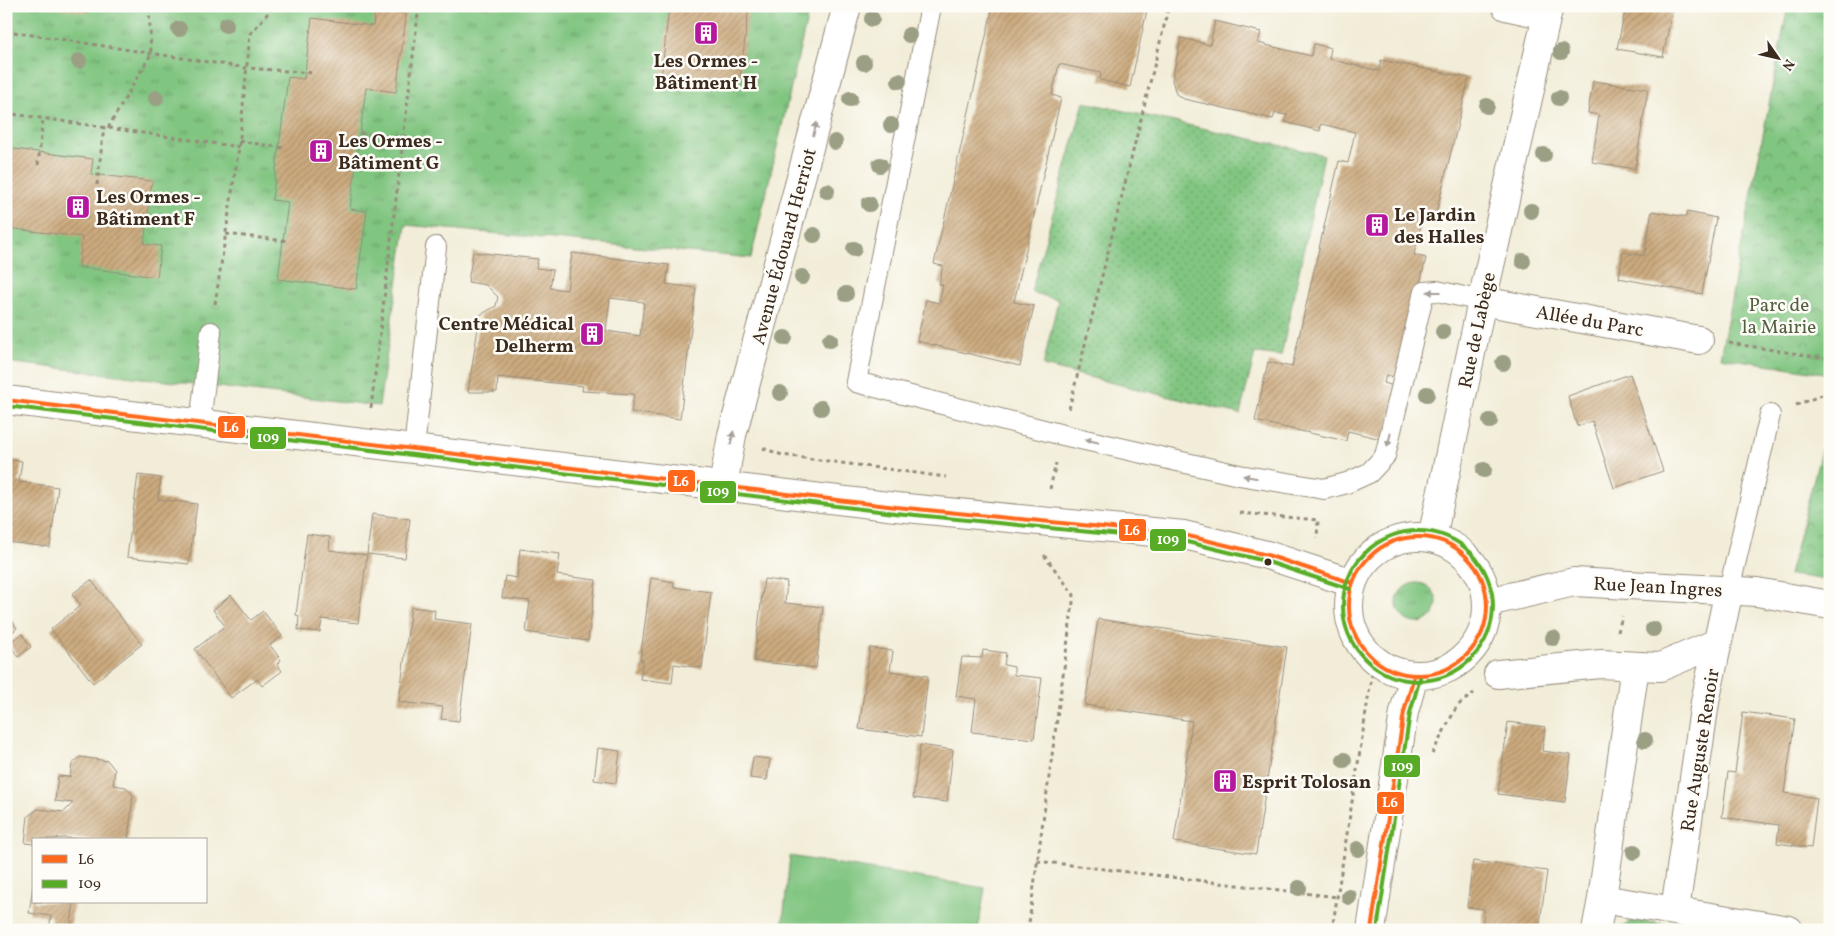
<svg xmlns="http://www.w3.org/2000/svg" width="1836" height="936" font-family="Vollkorn,serif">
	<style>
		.grass { fill: url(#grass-tufts); stroke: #5e784f }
		.park { fill: url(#park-crowns); stroke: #5e784f }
		.garden { fill: url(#garden-dots); stroke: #5e784f }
		.pitch { fill: #80c580; stroke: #5e784f }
		.building { fill: url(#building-hatch); fill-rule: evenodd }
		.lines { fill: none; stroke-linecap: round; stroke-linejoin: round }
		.service-casing { stroke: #968c7b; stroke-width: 22 }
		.minor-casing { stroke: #968c7b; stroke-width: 30 }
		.tertiary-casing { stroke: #968c7b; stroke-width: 30 }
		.path { stroke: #968c7b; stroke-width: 3; stroke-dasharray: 4 4; stroke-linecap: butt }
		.service { stroke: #fff; stroke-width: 20 }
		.minor { stroke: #fff; stroke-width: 28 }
		.tertiary { stroke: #fff; stroke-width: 28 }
		.bus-1-casing { stroke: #fdfcf7; stroke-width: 8 }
		.bus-2-casing { stroke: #fdfcf7; stroke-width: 8 }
		.bus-1 { stroke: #ff671b; stroke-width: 4 }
		.bus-2 { stroke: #58ac25; stroke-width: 4 }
		.tree { fill: #9b9f84 }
		.oneway { fill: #a79f9a }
		.bus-dot { fill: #3b2a1e; stroke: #fdfcf7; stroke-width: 2 }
		.labels { text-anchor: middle; stroke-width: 5; stroke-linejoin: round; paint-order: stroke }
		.poi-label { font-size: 19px; font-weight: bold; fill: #3b2a1e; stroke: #fdfcf7; text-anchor: start }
		.street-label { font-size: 19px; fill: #3b2a1e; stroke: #fdfcf7 }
		.park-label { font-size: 19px; fill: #536040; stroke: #fdfcf7 }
		.line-badge { stroke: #fdfcf7; stroke-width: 2 }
		.badge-label { font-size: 14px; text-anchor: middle; font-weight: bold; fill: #fff }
	</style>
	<defs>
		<pattern id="grass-tufts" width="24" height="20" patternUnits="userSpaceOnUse" patternTransform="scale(1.25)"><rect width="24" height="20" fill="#80c580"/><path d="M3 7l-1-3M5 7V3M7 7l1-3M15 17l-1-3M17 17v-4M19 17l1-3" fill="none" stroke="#6aa068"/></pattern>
		<pattern id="park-crowns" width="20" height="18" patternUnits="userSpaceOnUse" patternTransform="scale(1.25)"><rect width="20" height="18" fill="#80c580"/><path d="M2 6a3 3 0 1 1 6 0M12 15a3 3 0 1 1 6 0" fill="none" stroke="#6aa068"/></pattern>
		<pattern id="garden-dots" width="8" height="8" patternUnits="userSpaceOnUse" patternTransform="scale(1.25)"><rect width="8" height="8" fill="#80c580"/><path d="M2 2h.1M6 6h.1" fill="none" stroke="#6aa068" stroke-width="1.8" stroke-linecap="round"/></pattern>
		<pattern id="building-hatch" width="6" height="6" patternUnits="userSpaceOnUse" patternTransform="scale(1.25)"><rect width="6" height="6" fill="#ccab7f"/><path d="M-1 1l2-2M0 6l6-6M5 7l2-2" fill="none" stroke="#a78b67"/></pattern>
	</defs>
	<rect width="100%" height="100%" fill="#fdfcf7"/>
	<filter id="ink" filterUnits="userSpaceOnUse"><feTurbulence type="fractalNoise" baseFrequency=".02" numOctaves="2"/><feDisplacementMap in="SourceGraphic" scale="10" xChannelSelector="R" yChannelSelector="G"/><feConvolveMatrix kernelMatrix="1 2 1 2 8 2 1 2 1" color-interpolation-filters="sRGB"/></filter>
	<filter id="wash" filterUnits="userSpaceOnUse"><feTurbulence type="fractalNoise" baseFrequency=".0096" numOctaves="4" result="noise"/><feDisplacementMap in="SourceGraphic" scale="20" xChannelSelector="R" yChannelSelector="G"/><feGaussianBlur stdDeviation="1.12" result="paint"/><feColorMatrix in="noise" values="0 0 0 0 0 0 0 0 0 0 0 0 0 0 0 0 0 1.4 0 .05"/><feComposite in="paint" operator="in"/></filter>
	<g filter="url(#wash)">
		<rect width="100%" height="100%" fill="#f2edd8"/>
		<path class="grass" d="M6,6H810L751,258L406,225L379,406L6,362Z
			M1397 603a20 20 0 1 1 40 0a20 20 0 1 1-40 0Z"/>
		<path class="park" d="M1788,6H1830V374L1720,357Z
			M1830,416V580L1789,575Z"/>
		<path class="garden" d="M1084,102L1324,155L1281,356L1255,353L1240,414L1043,366L1058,300L1031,292Z
			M1641,921L1702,930H1618L1630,922Z"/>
		<path class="pitch" d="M790,856L985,888L978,930H782Z"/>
		<g id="blocks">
			<path class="building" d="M43,6H89L88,13Z
				M669,6H749L739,88L661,79Z
				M993,6H1148L1130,87L1100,80L1101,73L1059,64L1052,95L1061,98L1014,302L1034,306L1020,366L917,341L926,300L939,303L943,285L939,284L943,266L934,264Z
				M1626,6H1673L1663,57L1617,49Z
				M375,10L406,14V18L396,92L366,88L350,209L367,211L356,289L278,279L288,202L272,200L288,77L304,79L312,18L373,26Z
				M1215,21L1261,32L1258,43L1311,56L1314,44L1331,48L1329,59L1379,71L1381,60L1469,78L1435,218L1423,216L1414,255L1426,258L1398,378L1386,375L1384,383L1397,387L1385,440L1348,431L1346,441L1255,421L1268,362L1292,367L1339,161L1348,163L1355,132L1321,124L1320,131L1285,122L1287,115L1275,113L1273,119L1184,99L1176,94L1172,80L1181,38L1210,45Z
				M1593,81L1648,89L1635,169L1592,162L1599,115L1588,113Z
				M6,148L93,159L91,174L152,181L144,244L161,246L157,277L79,267L82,237L6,228Z
				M1652,211L1686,217L1687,212L1716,218L1702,294L1619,278L1623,252L1644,256Z
				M473,252L538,259L536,268L553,270L550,288L567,290L572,253L669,265L666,284L696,288L680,419L631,412L634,394L582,391L583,386L498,377L497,392H468L480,315L496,306L498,297L486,285L468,282ZM610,298L644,302L640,336L606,331Z
				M1630,374L1663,471L1614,488L1592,421L1577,426L1568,396Z
				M6,459L22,461L19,482L58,487L50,547L6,542Z
				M138,475L161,478L158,499L197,504L189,564L127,557Z
				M372,514L410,519L405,558L367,554Z
				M307,534L330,537L329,550L367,555L358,623L322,619L320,632L298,630L299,616L296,615Z
				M520,549L560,554L557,575L596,580L588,641L526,632L530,601L502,598L505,576L517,578Z
				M651,578L674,582L673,587L711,592L702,668L674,664L672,683L640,679L643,660H640Z
				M764,579L787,582L785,603L823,607L816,668L754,661Z
				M91,580L142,644L93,683L51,629L81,605L72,594Z
				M231,595L251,620L263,611L282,636L270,645L281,660L277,664L282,671L262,686L257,679L231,698L195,649L225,626L213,610Z
				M411,607L435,610L434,619L472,624L459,721L441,719L443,707L399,702Z
				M6,612L17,628L13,632L6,631Z
				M1098,619L1287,647L1256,854L1174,842L1192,721L1085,705Z
				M22,634L31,647L18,657L9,643Z
				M870,648L893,651L890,671L928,676L921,737L859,729Z
				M983,650L1006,653L1004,665L1014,667V675L1042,678L1034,739L972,732L976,699L956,696L962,657L982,658Z
				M1743,712L1795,719L1784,793L1817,798L1811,848L1777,843L1779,825L1722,817L1728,772L1735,773Z
				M1508,722L1545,727L1542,751L1571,755L1565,802L1498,794Z
				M920,745L953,750L947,802L913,798Z
				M598,748L620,751L616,783L594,780Z
				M80,757L108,761L115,770L113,785L126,787L133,795L128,840L65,838L34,840V844L25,843L28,816L38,809L64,812L73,803L55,801L58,776L70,777L72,764Z
				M753,757L770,759L767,780L750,778Z
				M1473,861L1547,871L1539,930H1482L1484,909L1467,907Z
				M33,886L34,902H74L70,930H49L51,916L29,913Z"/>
		</g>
	</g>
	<g filter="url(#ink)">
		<use href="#blocks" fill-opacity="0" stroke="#968c7b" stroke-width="1"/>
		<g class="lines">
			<defs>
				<path id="service" d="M931,6L856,382L1063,435L1239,475L1324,489L1347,483L1369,473L1385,456L1424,292L1437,291L1482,301
					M200,423L211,332
					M414,449L436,247
					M1729,590L1770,415"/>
				<path id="minor" d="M1506,6L1546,15
					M1482,301L1699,340
					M723,486L732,435L847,6
					M1432,538L1482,301L1549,6
					M1635,666L1602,899L1789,930
					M1498,674L1601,664L1660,667L1717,643
					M1675,910L1705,702L1729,590
					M1596,930L1602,899"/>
				<path id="tertiary" d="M6,400L896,507L1184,535L1267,555L1352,583
					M1349 606a69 69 0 1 1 138 0a69 69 0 1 1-138 0Z
					M1488,602L1574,582L1757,592L1830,605
					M1371,930L1404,712L1414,676"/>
			</defs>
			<use href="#service" class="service-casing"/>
			<use href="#minor" class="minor-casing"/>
			<use href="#tertiary" class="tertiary-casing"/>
			<path class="path" d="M6,31L247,68L314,73
				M6,113L239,147
				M108,128L151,54L149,6
				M360,133L403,139
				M239,141L284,148
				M38,165L43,118
				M97,185L104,127
				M226,234L287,241
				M215,304L239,147L250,34L274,6
				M1729,343L1830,359
				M1796,405L1830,392
				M371,408L419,6
				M1069,409L1169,6
				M763,448L782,455L946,477
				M1050,489L1056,463
				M1240,513L1318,520L1317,538
				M1618,632L1622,616
				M1432,754L1457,706L1474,693
				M1037,861L1337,897
				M1028,930L1074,595L1044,555
				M1332,930L1374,661"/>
			<use href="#service" class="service"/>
			<use href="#minor" class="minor"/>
			<use href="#tertiary" class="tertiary"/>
			<defs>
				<path id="bus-1" d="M6,400L896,507L1184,535L1267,555L1352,583
					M1349 606a69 69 0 1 1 138 0a69 69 0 1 1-138 0Z
					M1371,930L1404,712L1414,676"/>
				<path id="bus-2" d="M6,406L895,513L1183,541L1265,561L1350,589
					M1343 606a75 75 0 1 1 150 0a75 75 0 1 1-150 0Z
					M1377,930L1410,713L1420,678"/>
			</defs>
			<use href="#bus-1" class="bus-1-casing"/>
			<use href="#bus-2" class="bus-2-casing"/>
			<use href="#bus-1" class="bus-1"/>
			<use href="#bus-2" class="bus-2"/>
		</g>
		<g class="tree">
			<circle cx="872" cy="19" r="8"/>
			<circle cx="226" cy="25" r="8"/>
			<circle cx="179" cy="29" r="8"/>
			<circle cx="909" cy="35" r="8"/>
			<circle cx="1561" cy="52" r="8"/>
			<circle cx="79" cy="61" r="8"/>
			<circle cx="864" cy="63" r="8"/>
			<circle cx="899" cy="81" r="8"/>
			<circle cx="156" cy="98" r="8"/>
			<circle cx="1559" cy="98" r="8"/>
			<circle cx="850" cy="99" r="8"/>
			<circle cx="1487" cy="106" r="8"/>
			<circle cx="891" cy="125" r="8"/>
			<circle cx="835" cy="142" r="8"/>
			<circle cx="1544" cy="155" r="8"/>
			<circle cx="880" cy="165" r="8"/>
			<circle cx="827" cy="191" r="8"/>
			<circle cx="869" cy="204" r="8"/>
			<circle cx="1531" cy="211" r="8"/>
			<circle cx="814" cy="235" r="8"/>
			<circle cx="854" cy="249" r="8"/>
			<circle cx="1523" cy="261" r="8"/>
			<circle cx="802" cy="277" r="8"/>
			<circle cx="846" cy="294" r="8"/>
			<circle cx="1443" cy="332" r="8"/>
			<circle cx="785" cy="338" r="8"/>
			<circle cx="830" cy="340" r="8"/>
			<circle cx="1503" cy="363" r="8"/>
			<circle cx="780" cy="393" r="8"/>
			<circle cx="1427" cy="394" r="8"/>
			<circle cx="821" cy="408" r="8"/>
			<circle cx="1490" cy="421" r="8"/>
			<circle cx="1484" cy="470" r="8"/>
			<circle cx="1653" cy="629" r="8"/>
			<circle cx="1553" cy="638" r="8"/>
			<circle cx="1645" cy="740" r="8"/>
			<circle cx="1344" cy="760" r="8"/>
			<circle cx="1358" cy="849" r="8"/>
			<circle cx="1634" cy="852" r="8"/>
			<circle cx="1299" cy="888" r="8"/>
			<circle cx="1349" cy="897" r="8"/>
		</g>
		<defs><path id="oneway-solid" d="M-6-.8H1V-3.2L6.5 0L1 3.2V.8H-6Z" transform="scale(1.25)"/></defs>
		<g class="oneway">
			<use href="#oneway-solid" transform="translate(815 129) rotate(-75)"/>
			<use href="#oneway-solid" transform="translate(1434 292) rotate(-180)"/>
			<use href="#oneway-solid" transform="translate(732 438) rotate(-78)"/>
			<use href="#oneway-solid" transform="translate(1389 440) rotate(103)"/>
			<use href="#oneway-solid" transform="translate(1092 441) rotate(-167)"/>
			<use href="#oneway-solid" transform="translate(1250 477) rotate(-170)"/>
		</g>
	</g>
	<defs>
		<symbol id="building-square" viewBox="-11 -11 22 22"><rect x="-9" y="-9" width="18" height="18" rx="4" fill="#b5179e" stroke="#fdfcf7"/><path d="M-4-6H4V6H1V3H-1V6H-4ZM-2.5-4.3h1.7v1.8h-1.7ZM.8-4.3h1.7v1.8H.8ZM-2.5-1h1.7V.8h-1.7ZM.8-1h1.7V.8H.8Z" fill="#fff"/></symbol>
	</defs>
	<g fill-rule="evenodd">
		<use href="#building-square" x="692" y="19" width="28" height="28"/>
		<use href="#building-square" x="307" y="137" width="28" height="28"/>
		<use href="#building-square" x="64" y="193" width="28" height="28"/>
		<use href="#building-square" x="1363" y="211" width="28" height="28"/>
		<use href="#building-square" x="578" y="320" width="28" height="28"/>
		<use href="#building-square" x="1211" y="767" width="28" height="28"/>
	</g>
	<circle class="bus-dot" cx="1268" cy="562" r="4.5"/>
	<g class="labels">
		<g class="poi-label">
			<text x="706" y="67" text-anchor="middle">Les Ormes -<tspan x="706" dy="22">Bâtiment H</tspan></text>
			<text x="338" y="147">Les Ormes -<tspan x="338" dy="22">Bâtiment G</tspan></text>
			<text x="96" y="203">Les Ormes -<tspan x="96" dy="22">Bâtiment F</tspan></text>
			<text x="1394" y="221">Le Jardin<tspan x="1394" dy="22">des Halles</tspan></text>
			<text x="574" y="330" text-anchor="end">Centre Médical<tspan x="574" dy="22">Delherm</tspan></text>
			<text x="1242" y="788">Esprit Tolosan</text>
		</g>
		<g class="street-label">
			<text transform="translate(783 246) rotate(-75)" y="7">Avenue Édouard Herriot</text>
			<text transform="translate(1590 320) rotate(10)" y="7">Allée du Parc</text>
			<text transform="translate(1476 330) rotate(-78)" y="7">Rue de Labège</text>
			<text transform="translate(1658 586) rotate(3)" y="7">Rue Jean Ingres</text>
			<text transform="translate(1699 750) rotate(-81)" y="7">Rue Auguste Renoir</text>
		</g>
		<g class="park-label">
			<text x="1779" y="311">Parc de<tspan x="1779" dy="22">la Mairie</tspan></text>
		</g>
	</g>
	<g class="line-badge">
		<rect x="217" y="415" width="29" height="24" rx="5" fill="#ff671b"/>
		<rect x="249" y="426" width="38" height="24" rx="5" fill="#58ac25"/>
		<rect x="667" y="469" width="29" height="24" rx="5" fill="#ff671b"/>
		<rect x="699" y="480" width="38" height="24" rx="5" fill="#58ac25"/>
		<rect x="1118" y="518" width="29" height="24" rx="5" fill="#ff671b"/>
		<rect x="1149" y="528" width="38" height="24" rx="5" fill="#58ac25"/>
		<rect x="1383" y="754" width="38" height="24" rx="5" fill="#58ac25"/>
		<rect x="1376" y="791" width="29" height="24" rx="5" fill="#ff671b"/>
	</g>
	<g class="badge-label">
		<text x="231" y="432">L6</text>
		<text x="268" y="442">109</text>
		<text x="681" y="486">L6</text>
		<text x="718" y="496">109</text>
		<text x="1132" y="535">L6</text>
		<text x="1168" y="544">109</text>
		<text x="1402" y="771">109</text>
		<text x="1390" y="807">L6</text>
	</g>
	<rect width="1836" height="936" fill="none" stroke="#fdfcf7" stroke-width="25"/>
	<rect x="32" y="838" width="175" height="65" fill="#fdfcf7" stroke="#afa8a0"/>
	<rect x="42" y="855" width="25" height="8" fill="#ff671b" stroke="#afa8a0"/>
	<text x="78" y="864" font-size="15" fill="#3b2a1e">L6</text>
	<rect x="42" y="880" width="25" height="8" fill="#58ac25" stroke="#afa8a0"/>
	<text x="78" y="888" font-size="15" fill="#3b2a1e">109</text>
	<g transform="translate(1778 58) rotate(124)" stroke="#fdfcf7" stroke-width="4" paint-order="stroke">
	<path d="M0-4L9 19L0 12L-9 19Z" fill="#3b2a1e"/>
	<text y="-8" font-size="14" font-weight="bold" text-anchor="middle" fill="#3b2a1e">N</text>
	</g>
</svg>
